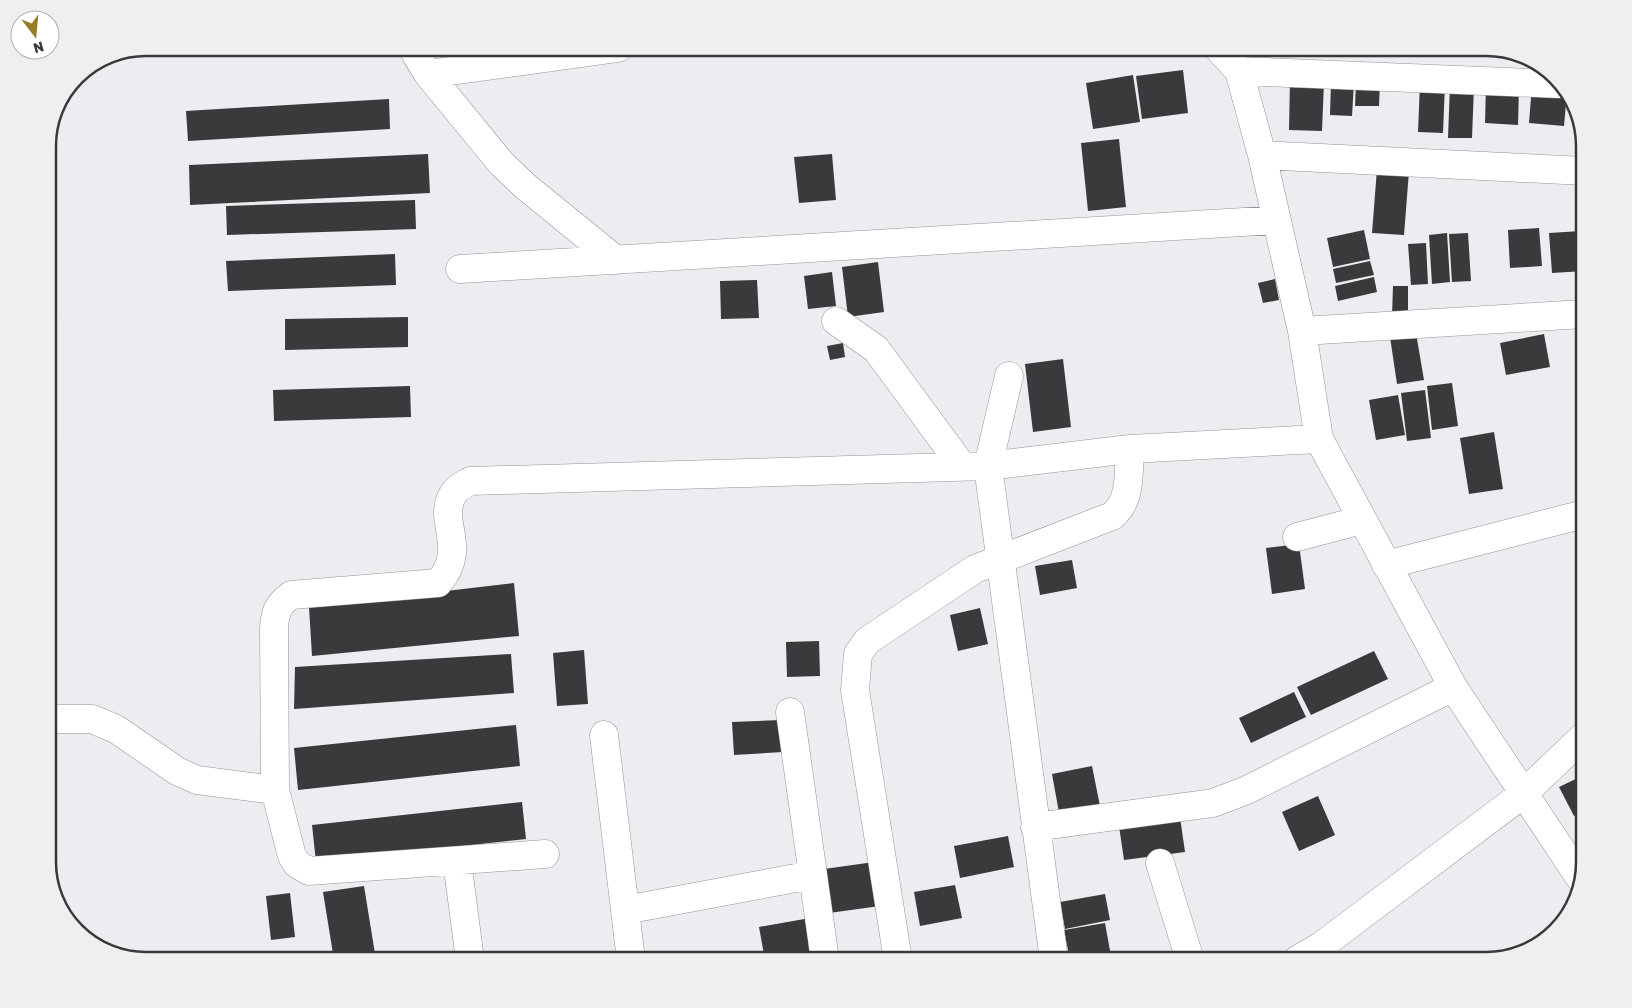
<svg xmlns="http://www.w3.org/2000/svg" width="1632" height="1008" font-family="Rubik,sans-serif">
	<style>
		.building { fill: #3a3a3d }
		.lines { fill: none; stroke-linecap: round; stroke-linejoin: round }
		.minor-casing { stroke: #939397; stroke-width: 29 }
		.minor { stroke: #fff; stroke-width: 28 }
		.rim { fill: none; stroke: #39393a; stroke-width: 2.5 }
	</style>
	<rect width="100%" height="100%" fill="#ededf1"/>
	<path class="building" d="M1280,48H1324V51Z
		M1329,48H1362L1361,57H1329Z
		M1183,70L1188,113L1142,119L1136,76Z
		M1133,75L1140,122L1093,129L1086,83Z
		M1290,80L1324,82L1322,131L1289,130Z
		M1356,81H1380L1379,106H1355Z
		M1331,82L1354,83L1352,116L1330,115Z
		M1420,83L1445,84L1443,133L1418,132Z
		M1450,85L1474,86L1472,138H1448Z
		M1532,85L1567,92L1564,126L1529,123Z
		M1486,86L1519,87L1518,125L1485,123Z
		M389,99L390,129L188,141L186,111Z
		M1119,139L1126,207L1088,211L1081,143Z
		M428,154L430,193L190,205L189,165Z
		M832,154L836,200L799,203L794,157Z
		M1377,169L1409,171L1404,235L1372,233Z
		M415,200L416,229L227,235L226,206Z
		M1539,228L1542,266L1510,268L1508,230Z
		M1364,230L1370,259L1333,267L1327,238Z
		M1581,231L1584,271L1552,273L1549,233Z
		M1447,233L1450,282L1432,284L1429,235Z
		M1468,233L1471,281L1452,282L1449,234Z
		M1426,243L1428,284L1411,285L1408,244Z
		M395,254L396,285L228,291L226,261Z
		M1370,261L1374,275L1336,283L1333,269Z
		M878,262L884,312L848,317L842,267Z
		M832,272L836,306L808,309L804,276Z
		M1374,277L1377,292L1338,301L1335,286Z
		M1275,279L1279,300L1263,303L1258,283Z
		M757,280L759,318L721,319L720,281Z
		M1393,286H1408V316H1392Z
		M408,317V347L285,350V319Z
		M1416,333L1424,380L1397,384L1390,337Z
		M1544,334L1550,367L1506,375L1500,343Z
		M843,343L845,357L830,360L827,346Z
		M1063,359L1071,427L1033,432L1025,364Z
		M1452,383L1458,426L1432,430L1427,386Z
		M410,386L411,417L274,421L273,390Z
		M1425,390L1431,438L1407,441L1401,393Z
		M1398,395L1405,435L1376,440L1369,400Z
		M1494,432L1503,489L1469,494L1460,438Z
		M1299,544L1305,589L1272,594L1266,548Z
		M1072,560L1077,588L1040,595L1035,566Z
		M514,583L519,636L312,656L309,607Z
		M980,608L988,644L958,651L950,615Z
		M819,641L820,676L787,677L786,642Z
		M584,650L588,704L557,706L553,653Z
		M1374,651L1388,679L1311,715L1297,687Z
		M511,654L514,693L294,709L295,667Z
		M1294,692L1306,717L1251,743L1239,718Z
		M781,720L783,752L734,755L732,722Z
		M516,725L520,766L298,790L294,748Z
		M1092,766L1101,811L1060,818L1052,774Z
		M1584,775V810L1574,816L1559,787Z
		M1318,796L1335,835L1299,851L1282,812Z
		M522,802L526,839L316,862L312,825Z
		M1180,817L1185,852L1124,860L1119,826Z
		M1008,836L1014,867L960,878L954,846Z
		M874,862L880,906L829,913L824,869Z
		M955,885L962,918L920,926L914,892Z
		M364,886L376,960H334L323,892Z
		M290,893L295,937L271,940L266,896Z
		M1105,894L1110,920L1065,929L1060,902Z
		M810,918L816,952L765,960L759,927Z
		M1105,923L1111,956L1085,960H1070L1064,930Z"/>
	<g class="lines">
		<defs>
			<path id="minor" d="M415,48V53L428,74L501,163L525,186L616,260
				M1218,48L1239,71L1262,155L1302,331L1319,439L1453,687L1580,878
				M1239,71L1559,84
				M428,74L618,48
				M1262,155L1584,171
				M460,269L1277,220
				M836,321L876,349L962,466
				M1302,331L1584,314
				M1009,376L988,466L1054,960
				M1297,537L1362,520
				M1386,565L1584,514
				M790,712L825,960
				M48,719H92L116,729L177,771L197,780L275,790
				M604,735L631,960
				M1035,827L1213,803L1247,790L1453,687
				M545,854L309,871L297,864L292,856L275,790L274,628C275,611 278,605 291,595L438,583C470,548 435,519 454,493C457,488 465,484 470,481L988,466L1130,449L1319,439
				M457,861L470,960
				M1160,863L1190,960
				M625,910L812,875
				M898,960L855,690L858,654L867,641L975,569L1112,516C1132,500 1128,473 1130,449
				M1297,960L1321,946L1523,794L1584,736"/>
		</defs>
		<use href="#minor" class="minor-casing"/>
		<use href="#minor" class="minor"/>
	</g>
	<path d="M0 0H1632V1008H0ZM146 56H1486A90 90 0 0 1 1576 146V862A90 90 0 0 1 1486 952H146A90 90 0 0 1 56 862V146A90 90 0 0 1 146 56Z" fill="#efefef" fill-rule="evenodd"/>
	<path class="rim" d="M146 56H1486A90 90 0 0 1 1576 146V862A90 90 0 0 1 1486 952H146A90 90 0 0 1 56 862V146A90 90 0 0 1 146 56Z"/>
	<g transform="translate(35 35) rotate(164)"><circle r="24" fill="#ffffff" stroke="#b0b0b0"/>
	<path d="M0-4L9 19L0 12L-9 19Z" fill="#947d24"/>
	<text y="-8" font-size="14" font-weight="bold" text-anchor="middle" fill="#39393a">N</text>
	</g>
</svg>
